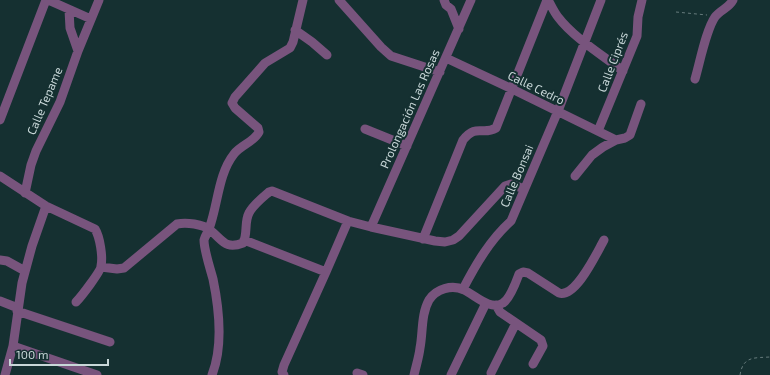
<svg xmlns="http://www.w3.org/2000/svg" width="770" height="375" font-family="'Exo 2',sans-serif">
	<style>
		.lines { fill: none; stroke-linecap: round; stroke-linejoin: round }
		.path { stroke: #667b7c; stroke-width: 1; stroke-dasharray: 3 3; stroke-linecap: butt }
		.minor { stroke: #78547d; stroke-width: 9 }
		.labels { text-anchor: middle; stroke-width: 4; stroke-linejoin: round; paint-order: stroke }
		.street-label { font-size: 12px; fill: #c8d7d8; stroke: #153031 }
	</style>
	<rect width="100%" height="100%" fill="#153031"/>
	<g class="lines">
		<path class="path" d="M676,12L707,15
			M740,375C743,356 754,358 770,357"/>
		<path class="minor" d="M48,0L91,19
			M339,0L381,47L391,56L440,72
			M444,0L446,5L451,9L459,29
			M548,0C551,5 554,12 558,17C573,37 602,55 623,71
			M69,10L70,28L78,51
			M295,30L312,42L327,55
			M446,58L512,89L616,140
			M695,79C700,62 706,30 715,17C720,10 729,8 733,0
			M0,120L46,0
			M365,129L407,146
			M598,131L637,36L638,17L642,0
			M0,176L46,206L95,229C100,237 103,257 101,266C101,271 81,297 76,302
			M575,176L592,155L603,147L616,140L625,138L630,135L641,104
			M25,193L31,165L36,151L60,102L78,51L99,0
			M371,227L471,0
			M423,239L463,140C477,123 482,136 496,128L547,0
			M244,240L326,272
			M0,260L7,261L25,271
			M101,267L117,269L124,268L177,224C186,222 203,224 210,230C223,240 225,250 243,243C248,234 244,222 249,213C253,205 262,198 269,192L272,191L348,221L371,227L435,241L445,242L453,240L459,236L505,186L511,184L524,189
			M463,289C476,264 490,240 511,221L558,111L601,0
			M0,301L18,308
			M496,305L500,312L541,340L543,346L533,364
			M17,311L110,342
			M13,346L97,375
			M357,373L363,375
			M491,373L516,323
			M5,375L13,346L22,283L32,246L46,206
			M212,375C223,347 219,308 213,279C210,268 204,250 204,240C205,236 208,232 209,229C218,205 218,174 234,154C241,145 254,142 259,132L258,128L235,108L232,103L235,97L265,63L290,48L293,42L303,0
			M284,375L282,372L284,365L326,272L348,221
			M414,375C416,366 419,357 420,348C423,333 421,314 429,300C436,289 452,284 464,290C475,295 490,311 503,303C510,299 516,282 519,274L523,272L528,273L559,293C576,298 596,254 604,240
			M451,375L486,303"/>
	</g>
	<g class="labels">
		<g class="street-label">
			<text transform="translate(613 62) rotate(-69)" y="4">Calle Ciprés</text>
			<text transform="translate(536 88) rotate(26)" y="4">Calle Cedro</text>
			<text transform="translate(45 101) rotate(-67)" y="4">Calle Tepame</text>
			<text transform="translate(410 109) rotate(-66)" y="4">Prolongación Las Rosas</text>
			<text transform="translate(517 176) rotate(-67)" y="4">Calle Bonsai</text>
		</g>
	</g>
	<path d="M10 359v6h98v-6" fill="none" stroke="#c8d7d8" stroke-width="2"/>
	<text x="16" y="359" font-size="12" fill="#c8d7d8" stroke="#153031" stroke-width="3" paint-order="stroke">100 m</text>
</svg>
